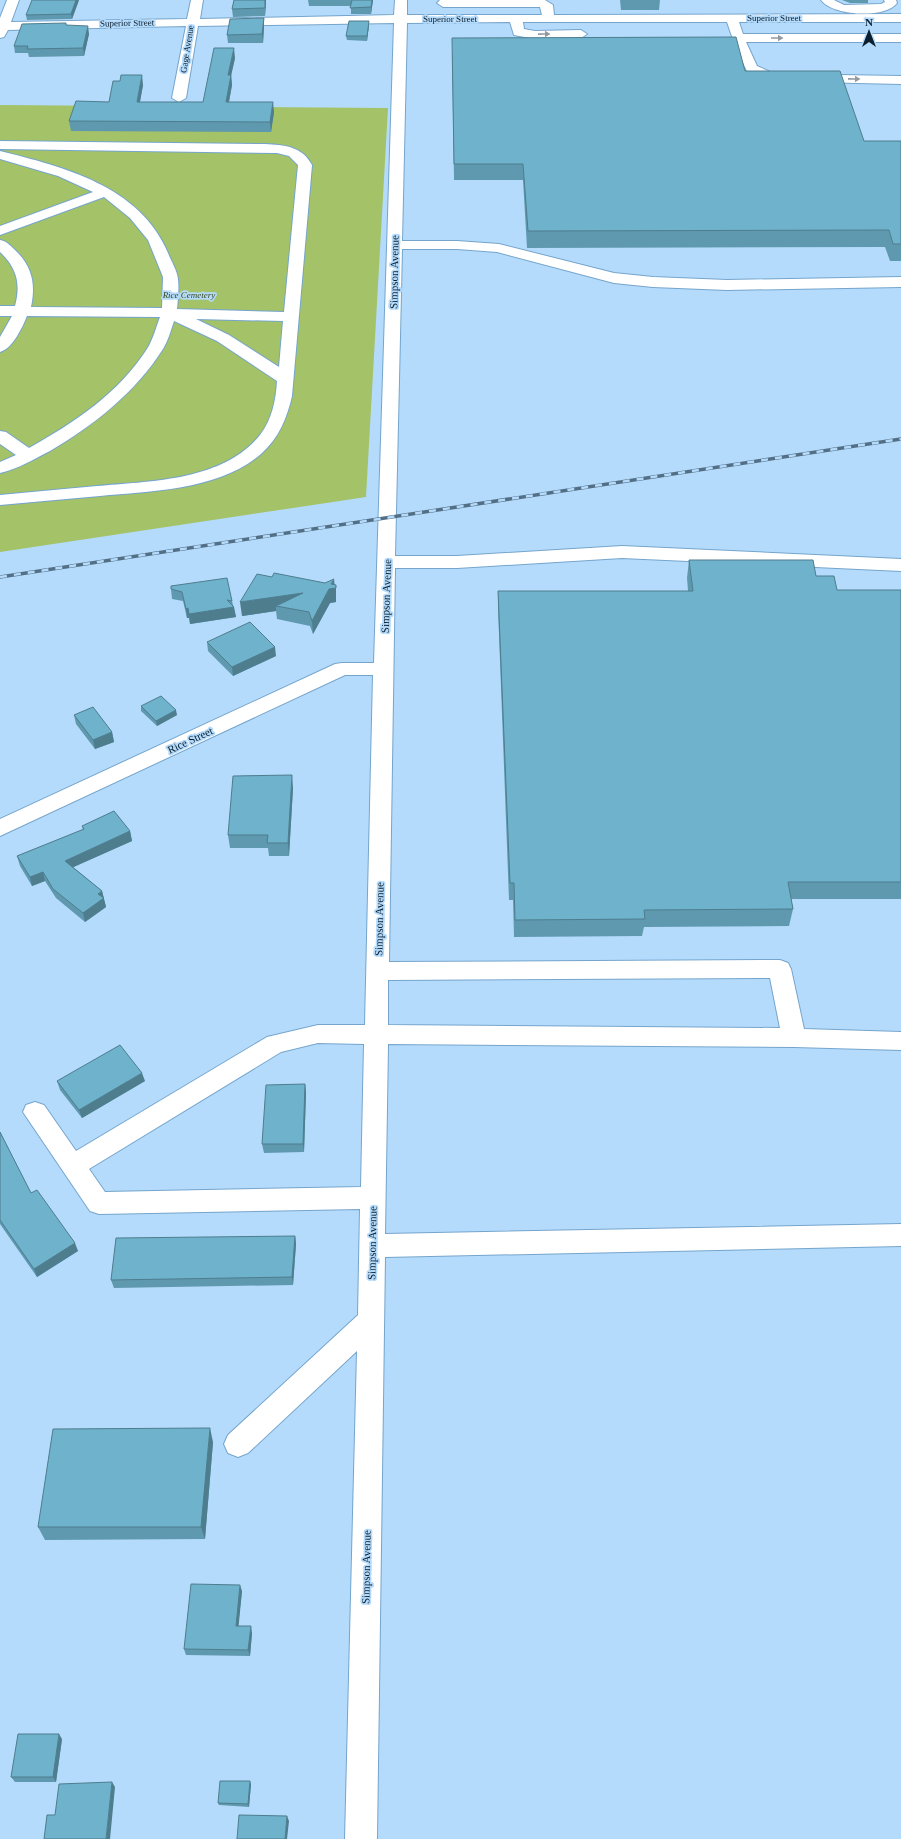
<svg xmlns="http://www.w3.org/2000/svg" width="901" height="1839" font-family="'Times New Roman',serif">
	<style>
		.green { fill: #a4c267 }
		.lines { fill: none; stroke-linecap: round; stroke-linejoin: round }
		.minor-casing { stroke: #75a5cc; stroke-width: 2 }
		.minor { fill: #fff; fill-rule: evenodd }
		.rail-casing { stroke: #536f85; stroke-width: 3.5 }
		.rail { stroke: #b4dbfc; stroke-width: 2.5; stroke-dasharray: 7; stroke-linecap: butt }
		.wall { fill: #5f99af }
		.shaded-wall { fill: #4e7d8e }
		.building { fill: #6fb2cb; stroke: #4e7d8e }
		.oneway { fill: #929aa1 }
		.labels { text-anchor: middle; stroke-width: 3.5; stroke-linejoin: round; paint-order: stroke }
		.far-street-label { font-size: 9px; fill: #0c1f2e; stroke: #b4dbfc }
		.far-park-label { font-size: 9px; font-style: italic; fill: #394819; stroke: #b4dbfc }
		.street-label { font-size: 11px; fill: #0c1f2e; stroke: #b4dbfc }
	</style>
	<rect width="100%" height="100%" fill="#b4dbfc"/>
	<path class="green" d="M0,105L388,108L366,497L0,552Z"/>
	<g class="lines">
		<defs>
			<path id="minor" d="M7,0H19L11,22L187,19L191,0H203L200,19L394,15L395,0H407V15H542L540,7H443L437,3L440,0H545L553,5L554,15L901,14V22H739L743,34H901V42H746L757,66L775,74L901,76V84L768,81L747,71L737,51L727,22H523L524,29L535,31L581,30L587,34L581,38L535,39L514,35L510,22L407,23L402,241H457L499,244L614,273L653,277L727,280L901,277V287L727,290L653,287L614,283L497,252L457,249H402L395,556H457L622,546L901,559V571L622,558L457,568H395L389,962L780,960L788,963L791,969L804,1029L901,1032V1050L794,1047L388,1044L385,1234L901,1224V1246L385,1257L377,1839H345L357,1351L248,1453L238,1457L228,1453L224,1444L228,1435L358,1315L360,1209L99,1214L90,1211L23,1112L26,1105L35,1102L44,1105L76,1151L267,1037L318,1025H365L373,675H345L0,836V819L335,664L342,663H374L394,23L198,26L186,98L179,102L172,98L186,26L8,30L4,37L0,38V18ZM770,978L780,1028L388,1025V980ZM318,1043L364,1044L361,1187L105,1192L89,1169L281,1052Z
				M821,0H834L844,5L881,4L885,2L884,0H896L897,3C886,19 832,16 821,0Z
				M0,141L265,144C284,145 302,146 312,165L292,396C287,418 279,438 261,454C219,490 153,491 100,496C66,499 33,502 0,505V495C32,492 64,489 97,486C150,481 223,481 260,435C272,420 276,399 277,381L217,341L174,321C171,330 168,341 163,349C135,393 94,425 50,451C34,459 18,469 0,473V462L16,455L0,444V431L6,432L29,448C74,423 119,393 147,349C153,340 156,327 160,317L27,316C22,328 13,348 0,352V337L12,316H0V306H15C21,284 17,268 0,252V240C6,241 10,245 15,250C32,266 36,284 31,307L162,308L163,277L148,240L130,218L104,197L0,235V226L93,192L58,176L0,159V151C64,167 140,186 168,253C171,261 177,270 178,279C179,288 178,299 177,309L284,312L298,165L289,156L277,153L0,149ZM196,319L283,321L279,367L229,335Z"/>
		</defs>
		<use href="#minor" class="minor-casing"/>
		<use href="#minor" class="minor"/>
		<defs>
			<path id="rail" d="M0,577L901,439"/>
		</defs>
		<use href="#rail" class="rail-casing"/>
		<use href="#rail" class="rail"/>
	</g>
	<path class="wall" d="M79,0L72,19L27,20L26,15Z
		M234,0H266L265,16L233,17L232,9Z
		M308,0H373L371,14H351V6H309Z
		M620,0H660L659,10H621Z
		M842,0H868V3H850Z
		M264,18V26L263,43H228L227,35Z
		M67,25L89,34L84,56L29,57L28,53H15L14,46Z
		M369,25L367,41L347,40L346,36Z
		M452,54L745,71L864,141H901V261H890L885,247L527,248L523,180H454Z
		M235,58L231,75L232,85L229,102L274,112L271,132L71,131L69,121L109,102L120,81L143,85L140,102H203Z
		M689,560L816,576L837,590H901V899H791L793,909L789,926L644,927L642,936L514,937L513,900H509L498,608V591H688L687,578Z
		M272,577L325,583L336,585V602L330,603L313,634L310,626L277,619L276,611L242,616Z
		M171,589L232,601L236,617L190,624L189,618H187L183,601L172,599Z
		M207,642L276,656L233,676L208,651Z
		M141,706L177,715L157,726L141,711Z
		M74,715L112,732L114,742L95,749L76,724Z
		M293,788L289,856H269L268,848H230L228,835Z
		M82,826L130,831L132,841L73,867L102,891L106,907L85,922L56,898L45,881L32,886L20,866L17,856L83,830Z
		M57,1081H145L82,1118L60,1090Z
		M305,1084L306,1093L304,1152L264,1153L262,1144Z
		M0,1132L31,1193L78,1251L37,1277L0,1224Z
		M295,1236L296,1244L293,1285L114,1288L111,1280Z
		M213,1442L205,1539L45,1540L38,1527Z
		M242,1591L238,1626L252,1633L250,1656L186,1655L184,1649Z
		M62,1739L56,1782H15L11,1777Z
		M251,1784L249,1807L219,1805L218,1803Z"/>
	<path class="shaded-wall" d="M76,0H79L72,19L71,14Z
		M265,0H266V2L265,16Z
		M372,0H373L371,14V7Z
		M264,18V26L263,43L262,34Z
		M369,21V25L367,41V36Z
		M88,26L89,34L84,56L83,48Z
		M234,48L235,58L229,85L228,75Z
		M142,75L143,85L138,112L137,102Z
		M231,75L232,85L227,112L226,102Z
		M273,102L274,112L271,132L270,122Z
		M334,579L335,588L336,585V602L330,603L313,634L312,621Z
		M303,593L276,606V611L242,616L240,602Z
		M234,607L236,617L190,624L189,614Z
		M188,608L189,618H187L186,609Z
		M275,647L276,656L233,676L232,667Z
		M176,710L177,715L157,726L156,721Z
		M112,732L114,742L95,749L93,740Z
		M292,775L293,788L289,856L288,843Z
		M130,831L132,841L67,870L65,861Z
		M43,872L45,881L32,886L30,877Z
		M102,891L106,907L85,922L83,913L98,894Z
		M142,1073L145,1081L82,1118L79,1110Z
		M305,1084L306,1093L304,1152L303,1144Z
		M295,1236L296,1244L293,1285L292,1277Z
		M75,1243L78,1251L37,1277L34,1269Z
		M210,1428L213,1442L205,1539L201,1527Z
		M240,1585L242,1591L238,1632L236,1626Z
		M251,1626L252,1633L250,1656L248,1650Z
		M59,1734L62,1739L56,1782L53,1777Z
		M250,1781L251,1784L249,1807L248,1804Z
		M112,1782L115,1787L110,1839H106Z
		M287,1816L289,1821L287,1839H285Z"/>
	<path class="building" d="M32,0H76L71,14L26,15Z
		M234,0H265V8L232,9Z
		M352,0H372L371,7L350,8Z
		M264,18L262,34L227,35L230,19Z
		M349,21H369L367,36H346Z
		M66,23V25L88,26L83,48L27,49L28,46H14L22,24Z
		M736,37L745,71H840L864,141H901V244H893L889,230L528,231L523,164H454L452,38Z
		M214,48H234L228,75H231L226,102H273L270,122L69,121L76,101L109,102L113,81H120L121,75H142L137,102H203Z
		M689,560H813L816,576H834L837,590H901V882H788L793,909L644,910L645,919L515,920L514,883H510L498,591H693Z
		M274,573L325,583L334,579L331,584L336,585V588L329,589L312,621L309,612L276,606L303,593L240,602L257,574L272,577Z
		M227,578L232,601L227,600L234,607L189,614L188,608L186,609L182,592L171,589V586Z
		M250,622L275,647L232,667L207,642Z
		M161,696L176,710L156,721L141,706Z
		M93,707L112,732L93,740L74,715Z
		M292,775L288,843H267L268,835H228L233,776Z
		M114,811L130,831L65,861L102,891L98,894L104,898L83,913L53,889L43,872L30,877L17,856L84,829L82,826Z
		M120,1045L142,1073L79,1110L57,1081Z
		M305,1084L303,1144H262L266,1085Z
		M0,1132L31,1193L37,1190L75,1243L34,1269L0,1220Z
		M295,1236L292,1277L111,1280L116,1238Z
		M210,1428L201,1527H38L53,1429Z
		M191,1584L240,1585L236,1626H251L248,1650L184,1649Z
		M18,1734H59L53,1777H11Z
		M220,1781H250L248,1804L218,1803Z
		M112,1782L106,1839H44L47,1815H55L59,1784Z
		M239,1815L287,1816L285,1839H237Z"/>
	<defs><path id="oneway-solid" d="M-6-.8H1V-3.2L6.5 0L1 3.2V.8H-6Z"/></defs>
	<g class="oneway">
		<use href="#oneway-solid" transform="translate(544 34) rotate(-1)"/>
		<use href="#oneway-solid" transform="translate(777 38)"/>
		<use href="#oneway-solid" transform="translate(854 79) rotate(1)"/>
	</g>
	<g class="labels">
		<g class="far-street-label">
			<text x="774" y="21">Superior Street</text>
			<text x="450" y="22">Superior Street</text>
			<text transform="translate(127 23) rotate(-1)" y="3">Superior Street</text>
			<text transform="translate(187 49) rotate(-81)" y="3">Gage Avenue</text>
		</g>
		<g class="far-park-label">
			<text x="189" y="298">Rice Cemetery</text>
		</g>
		<g class="street-label">
			<text transform="translate(394 272) rotate(-89)" y="4">Simpson Avenue</text>
			<text transform="translate(386 596) rotate(-88)" y="4">Simpson Avenue</text>
			<text transform="translate(190 740) rotate(-25)" y="4">Rice Street</text>
			<text transform="translate(379 919) rotate(-89)" y="4">Simpson Avenue</text>
			<text transform="translate(372 1243) rotate(-89)" y="4">Simpson Avenue</text>
			<text transform="translate(366 1567) rotate(-89)" y="4">Simpson Avenue</text>
		</g>
	</g>
	<g transform="translate(869 32)" stroke="#b4dbfc" stroke-width="3" paint-order="stroke">
	<path d="M0-3L7 15L0 10L-7 15Z" fill="#0c1f2e"/>
	<text y="-6" font-size="11" font-weight="bold" text-anchor="middle" fill="#0c1f2e">N</text>
	</g>
</svg>
